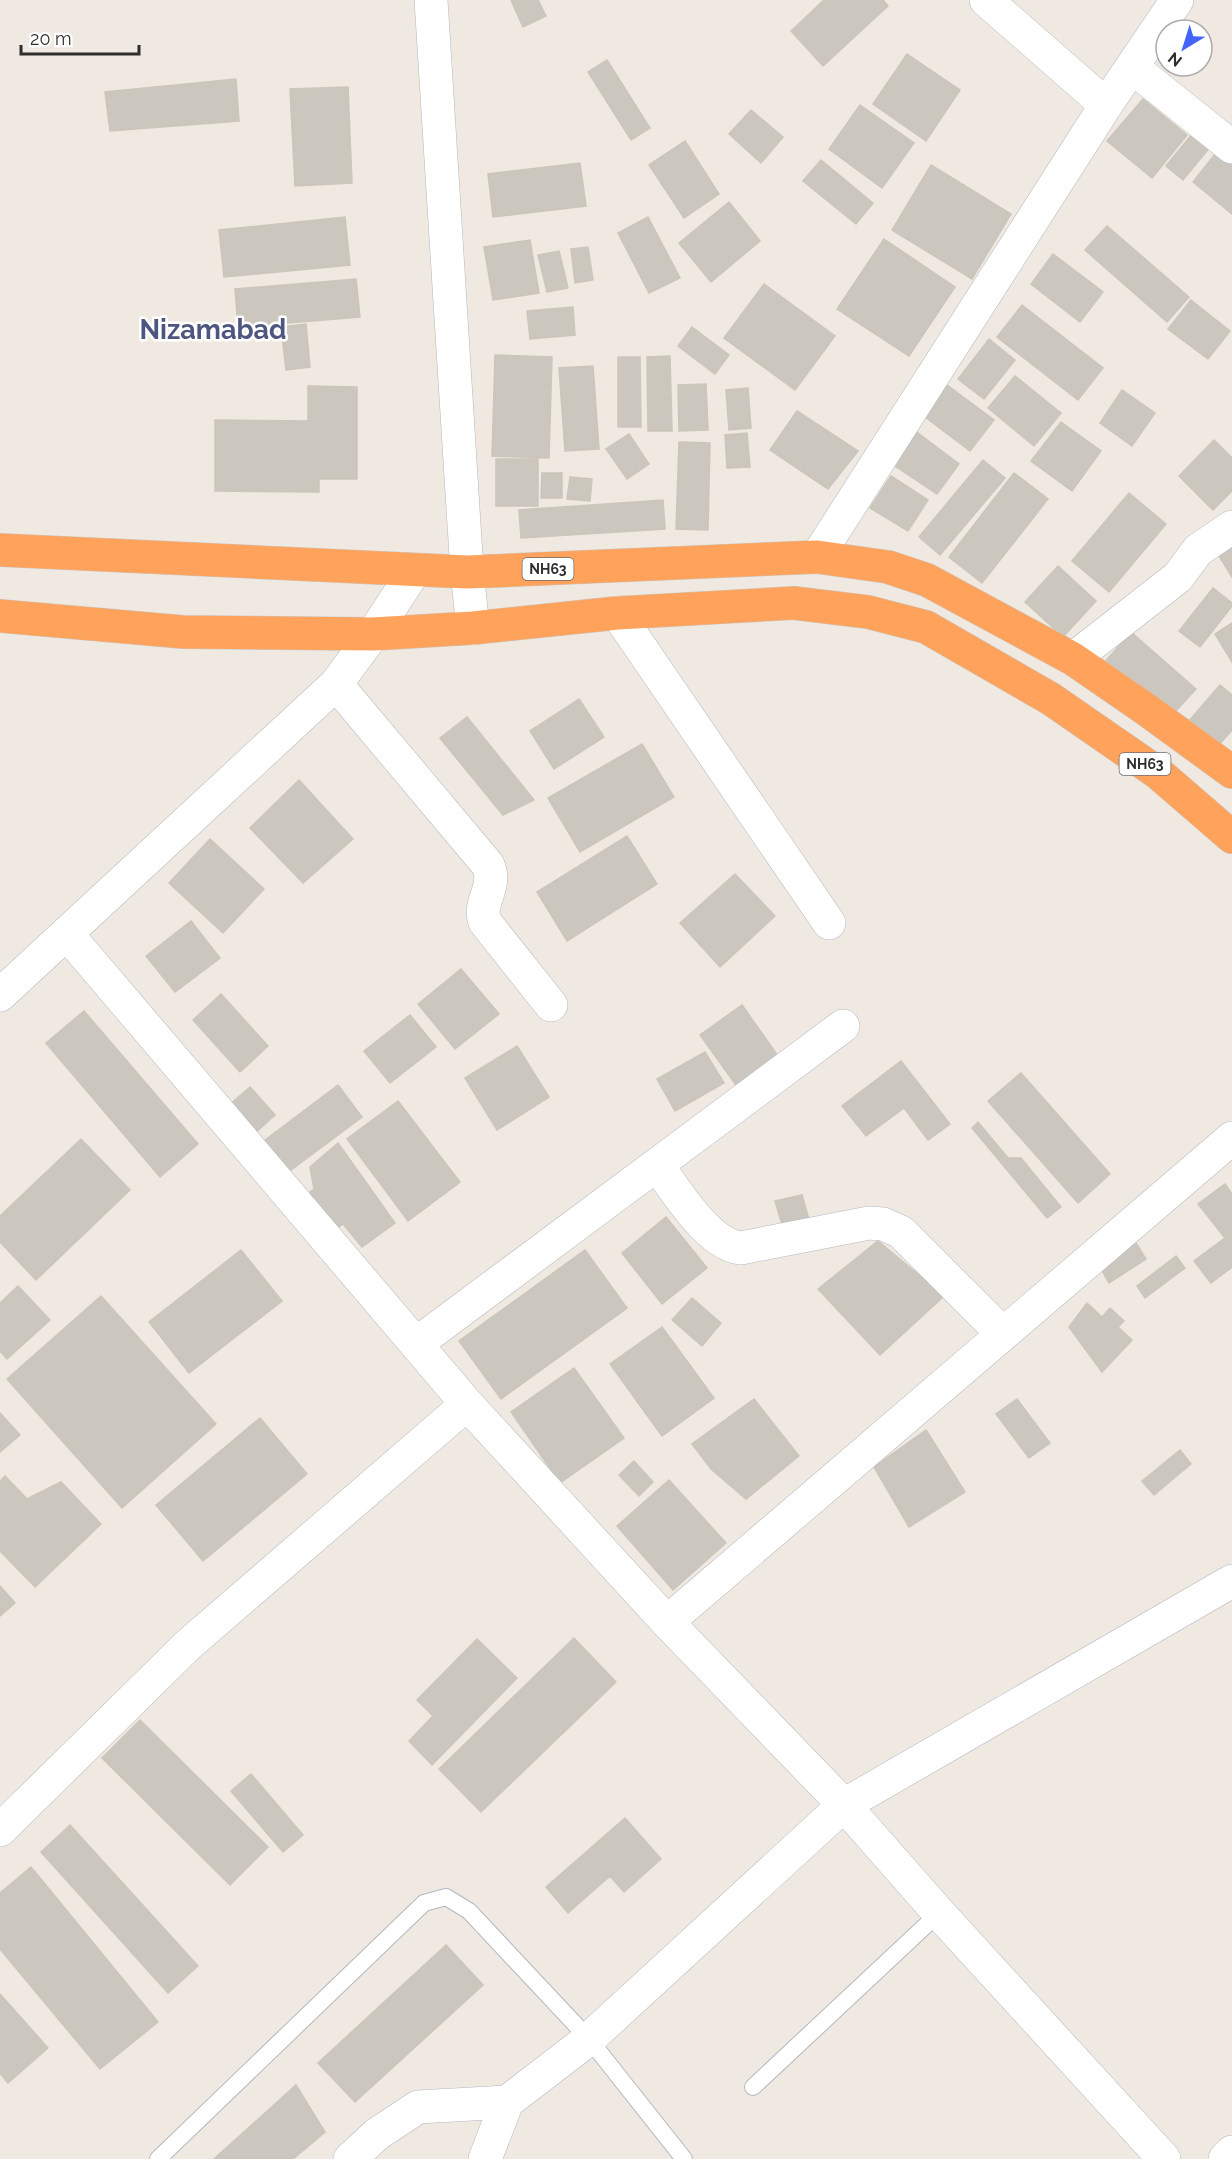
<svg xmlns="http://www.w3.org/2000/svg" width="1232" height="2159" font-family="Raleway,sans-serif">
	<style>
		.building { fill: #cbc7bf; stroke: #cbc5ba; stroke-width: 1.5 }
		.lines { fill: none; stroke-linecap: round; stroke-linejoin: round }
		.lane-casing { stroke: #b4b7c1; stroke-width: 18 }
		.street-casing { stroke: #b4b7c1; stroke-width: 34 }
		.secondary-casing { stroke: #b4b7c1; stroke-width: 34 }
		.highway-casing { stroke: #c9c9c9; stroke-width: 34 }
		.lane { stroke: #fff; stroke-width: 16 }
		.street { stroke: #fff; stroke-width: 33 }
		.secondary { stroke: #fff; stroke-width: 33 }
		.highway { stroke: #ffa35c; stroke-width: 33 }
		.labels { text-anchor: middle; stroke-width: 5; stroke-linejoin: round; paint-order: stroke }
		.shield { fill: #fff; stroke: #6d6d6d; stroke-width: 1.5 }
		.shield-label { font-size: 14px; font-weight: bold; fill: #2e2e2e }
		.town-label { font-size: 27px; font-weight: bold; fill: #4d5680; stroke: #fff }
	</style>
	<rect width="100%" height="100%" fill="#efe9e1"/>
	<path class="building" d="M511,0H538L546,16L523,27Z
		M824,0H883L888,6L823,66L791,31Z
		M907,54L960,90L926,141L873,104Z
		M607,60L650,128L631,140L588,72Z
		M236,79L239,121L110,131L105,92Z
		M348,87L352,183L295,186L290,89Z
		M1143,99L1187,135L1152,178L1107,141Z
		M860,105L914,143L882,188L829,149Z
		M751,110L783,137L761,163L729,134Z
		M1193,133L1210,147L1183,180L1166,166Z
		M685,141L719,194L684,218L649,165Z
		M1220,148L1232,158V214L1193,182Z
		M821,160L873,203L856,224L803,181Z
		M580,163L586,206L493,217L488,174Z
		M931,165L1011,214L972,279L892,230Z
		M729,202L760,241L711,282L679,243Z
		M345,217L350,265L224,277L219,230Z
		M648,217L680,278L649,293L618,233Z
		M1107,226L1189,297L1167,322L1085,250Z
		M884,239L955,287L909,356L837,309Z
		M530,240L539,293L493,300L484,247Z
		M588,247L593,280L575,283L571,249Z
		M559,251L568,288L547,292L538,255Z
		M1053,254L1103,292L1080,322L1031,284Z
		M356,279L360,317L238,327L235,289Z
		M764,284L835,336L795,390L724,338Z
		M1191,300L1230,331L1208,359L1168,329Z
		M1022,305L1103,368L1078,400L997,337Z
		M573,307L575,335L530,339L527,311Z
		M306,324L310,367L286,370L281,327Z
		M692,327L729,355L715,374L678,346Z
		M989,339L1015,360L984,399L958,379Z
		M495,355L552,357L549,458L492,456Z
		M670,356L672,431H648L647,357Z
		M618,357H640L641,427H618Z
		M593,366L599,449L565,451L559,368Z
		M1015,376L1061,413L1034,446L988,408Z
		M943,382L994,420L970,451L920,413Z
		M706,384L708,430L679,431L678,385Z
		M308,386L357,387V479H319V492L215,491V420L308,421Z
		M748,388L751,428L729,430L726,390Z
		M1122,390L1155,413L1132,446L1100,423Z
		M797,411L858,451L828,489L770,450Z
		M1061,422L1101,451L1072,491L1031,461Z
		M914,430L959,464L937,494L889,462Z
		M747,433L750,467L727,468L725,435Z
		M629,434L649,464L627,479L606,449Z
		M1214,440L1232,458V491L1213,510L1179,476Z
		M679,442L710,443L708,530L676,529Z
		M496,459H538V506H496Z
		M983,460L1005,478L940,555L919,537Z
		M542,473H562V498H541Z
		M1014,473L1048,499L982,583L949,557Z
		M891,476L928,500L908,531L870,508Z
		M570,477L592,479L590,501L567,499Z
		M1129,493L1166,524L1109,592L1072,561Z
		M663,500L665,529L521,538L519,510Z
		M1232,541V577L1216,551Z
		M1058,566L1096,601L1063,637L1025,602Z
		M1213,588L1232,603V606L1200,647L1179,631Z
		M1232,623V662L1215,634Z
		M1131,632L1196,689L1174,713L1105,662Z
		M1220,685L1232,695V730L1217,747L1188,722Z
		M579,699L604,737L554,769L530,731Z
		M467,717L534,800L503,815L440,738Z
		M642,744L674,797L580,852L548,798Z
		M299,780L353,839L303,883L250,828Z
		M299,780L353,839L303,883L250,828Z
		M627,836L657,884L567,941L537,892Z
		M210,839L264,889L223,933L169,883Z
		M735,874L775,916L720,967L680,923Z
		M191,921L220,958L175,992L146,956Z
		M461,969L499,1014L455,1049L418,1004Z
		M221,994L268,1046L240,1072L193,1020Z
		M742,1005L778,1056L736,1085L700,1035Z
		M84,1011L198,1144L160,1177L46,1043Z
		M410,1015L436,1047L390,1083L364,1051Z
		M517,1046L549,1097L497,1130L465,1078Z
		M705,1052L724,1083L675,1111L657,1079Z
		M901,1061L950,1124L928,1140L904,1108L866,1136L842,1106Z
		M1021,1073L1110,1174L1078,1203L988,1101Z
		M338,1085L362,1117L283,1176L260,1144Z
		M338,1085L362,1117L283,1176L260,1144Z
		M250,1087L275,1115L253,1135L228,1106Z
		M398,1101L460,1182L408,1221L347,1139Z
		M978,1122L1008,1158H1021L1061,1207L1047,1218L972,1128Z
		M81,1139L130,1190L36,1280L0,1242V1216Z
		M338,1143L395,1223L362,1247L343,1224L332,1232L303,1197L314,1189L310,1167Z
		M1225,1184L1232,1194V1267L1211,1283L1194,1261L1225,1238L1198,1204Z
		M802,1195L810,1223L784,1231L775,1201Z
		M666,1217L707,1268L662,1304L622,1253Z
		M878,1241L944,1296L880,1355L818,1289Z
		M1136,1243L1146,1259L1109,1283L1100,1267Z
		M241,1250L282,1301L189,1373L149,1322Z
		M585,1250L627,1308L501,1399L459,1341Z
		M1176,1256L1185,1268L1145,1298L1137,1286Z
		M18,1286L50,1320L7,1359L0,1351V1303Z
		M101,1296L216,1424L122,1508L7,1379Z
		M692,1298L721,1323L702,1346L672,1320Z
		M1087,1303L1102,1317L1110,1308L1124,1321L1118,1327L1132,1340L1102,1372L1069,1327Z
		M662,1327L714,1398L662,1436L610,1364Z
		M574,1368L624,1438L560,1483L511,1412Z
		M754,1399L799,1456L746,1499L711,1469L692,1444Z
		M1017,1399L1050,1443L1029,1458L996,1414Z
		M0,1413L20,1435L0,1452Z
		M260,1418L307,1474L203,1561L156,1505Z
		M926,1430L965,1492L909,1527L874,1467Z
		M1180,1450L1191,1464L1154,1495L1142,1481Z
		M634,1461L653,1482L639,1496L619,1475Z
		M5,1476L27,1499L61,1482L101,1524L35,1587L0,1551V1481Z
		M669,1480L726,1543L673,1590L617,1526Z
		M0,1586L15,1603L0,1616Z
		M574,1638L616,1682L481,1812L439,1769Z
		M477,1639L517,1678L432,1765L409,1741L433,1716L417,1700Z
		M140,1720L268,1847L230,1885L102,1758Z
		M251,1774L303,1835L283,1852L231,1791Z
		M625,1818L661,1859L624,1892L610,1876L568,1913L546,1887Z
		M70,1825L198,1966L168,1993L41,1852Z
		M31,1867L158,2022L100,2069L0,1949V1893Z
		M446,1945L483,1985L355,2102L318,2063Z
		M0,1994L48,2048L8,2083L0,2073Z
		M296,2085L325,2132L293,2159H214Z"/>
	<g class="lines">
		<defs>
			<path id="lane" d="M753,2087L939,1913
				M158,2159L424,1903L446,1897L469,1911L589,2039L684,2159"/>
			<path id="street" d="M986,0L1106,105
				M1132,67L1232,147
				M817,557L1106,105L1177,0
				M617,613L829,923
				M1073,659L1178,577L1198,550L1232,527
				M336,684L488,865C498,888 477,902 485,922L551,1005
				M67,934L467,1404L667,1622L844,1805L939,1913L1164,2159
				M0,995L336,684L373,634L415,570
				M657,1165C676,1190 708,1245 741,1248L869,1223L883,1224L901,1232L1003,1334
				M416,1344L843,1026
				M667,1622L1232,1138
				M0,1830L188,1645L467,1404
				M1225,2159L1232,2152"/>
			<path id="secondary" d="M431,0L467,572L473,628
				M350,2159L377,2134L418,2107L507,2102
				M485,2159L507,2102L589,2039L844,1805L1232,1581"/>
			<path id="highway" d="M0,550L467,572L817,557L888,567L927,580L1073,659L1147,710L1232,772
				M0,616L183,632L373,634L473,628L617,613L794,603L868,612L926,627L1051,699L1158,773L1232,837"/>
		</defs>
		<use href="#lane" class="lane-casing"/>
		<use href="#street" class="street-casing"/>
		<use href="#secondary" class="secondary-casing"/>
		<use href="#highway" class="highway-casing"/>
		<use href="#lane" class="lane"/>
		<use href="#street" class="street"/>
		<use href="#secondary" class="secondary"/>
		<use href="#highway" class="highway"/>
	</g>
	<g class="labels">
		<g class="shield">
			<rect x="522.5" y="558" width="51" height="22" rx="4.5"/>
			<rect x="1119.5" y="753" width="51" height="22" rx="4.5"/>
		</g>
		<g class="shield-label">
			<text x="548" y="574">NH63</text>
			<text x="1145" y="769">NH63</text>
		</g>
		<g class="town-label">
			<text x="213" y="339">Nizamabad</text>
		</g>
	</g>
	<g transform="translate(1184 48) rotate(218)"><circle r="28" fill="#ffffff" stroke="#ababab" stroke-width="1.5"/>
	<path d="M0-4.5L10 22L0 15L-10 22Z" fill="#4264fb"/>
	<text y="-9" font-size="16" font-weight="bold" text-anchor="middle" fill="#2e2e2e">N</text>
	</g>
	<path d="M21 45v9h118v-9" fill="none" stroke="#2e2e2e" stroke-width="3"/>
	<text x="30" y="45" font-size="18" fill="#2e2e2e" stroke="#ffffff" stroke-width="4.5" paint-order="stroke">20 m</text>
</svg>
